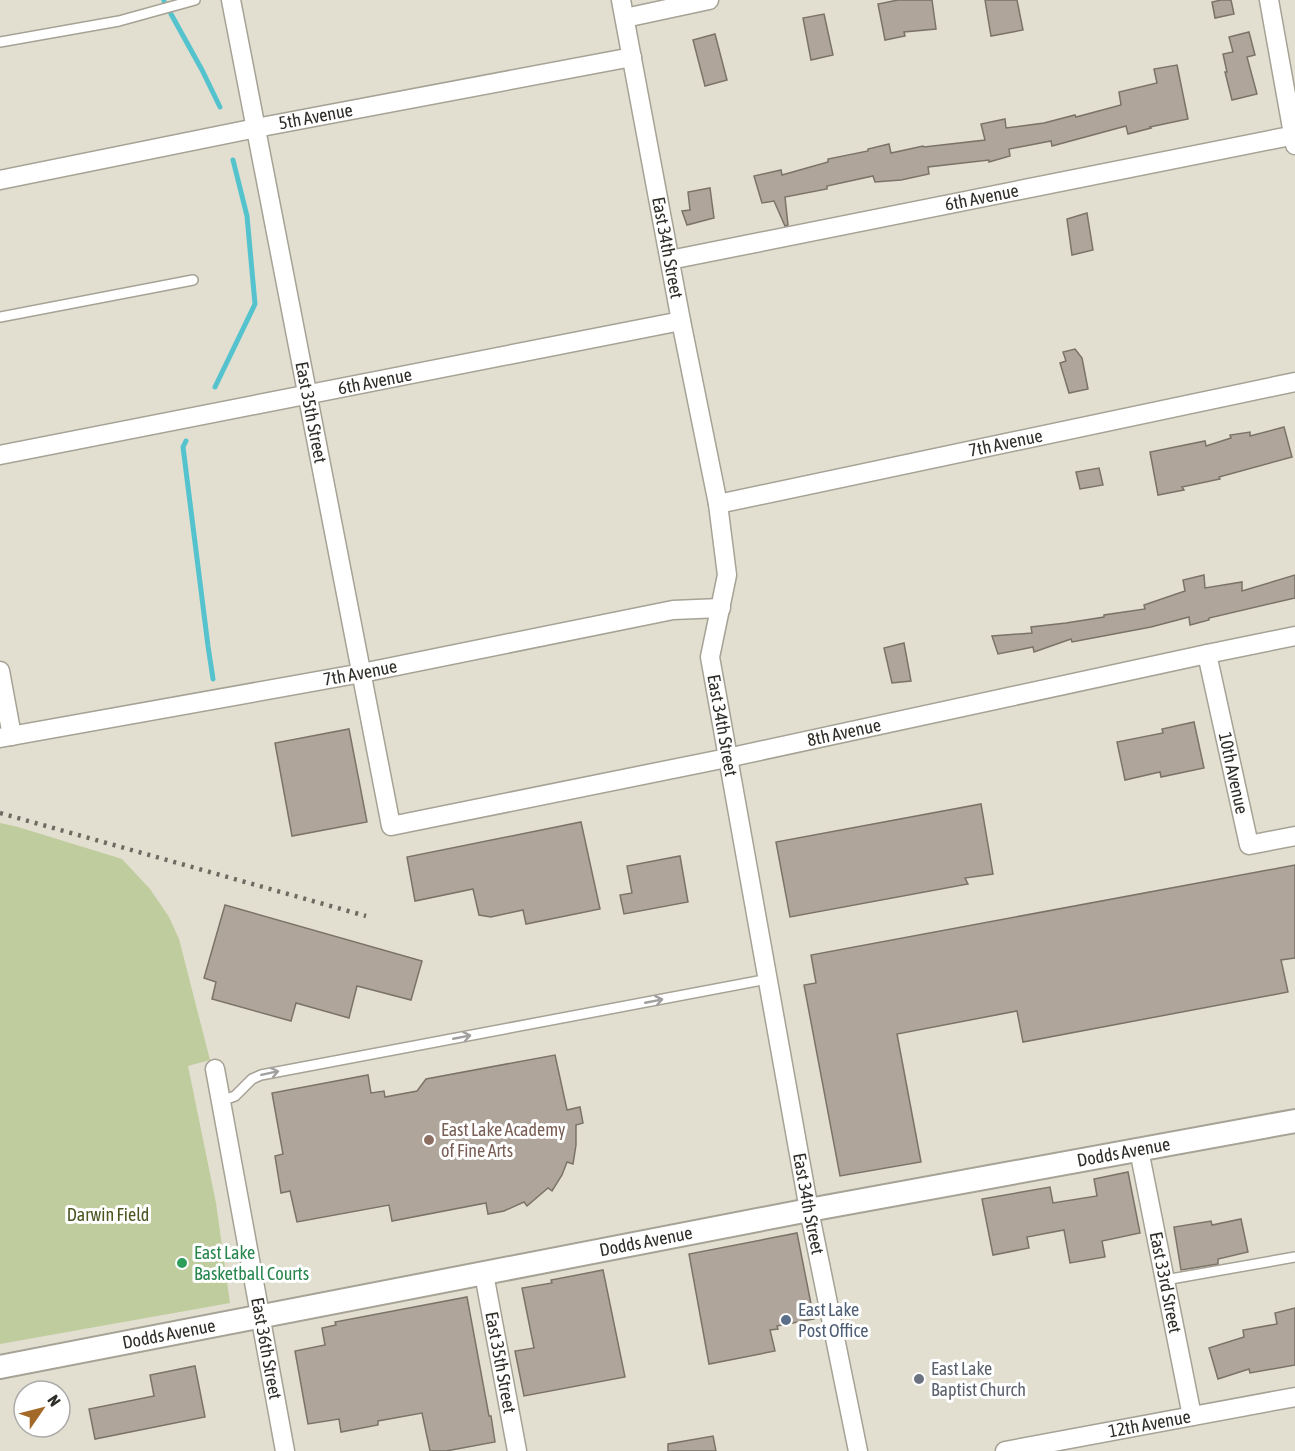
<svg xmlns="http://www.w3.org/2000/svg" width="1295" height="1451" font-family="'Asap Condensed',sans-serif">
	<style>
		.green { fill: #bfcc9d }
		.lines { fill: none; stroke-linecap: round; stroke-linejoin: round }
		.stream { stroke: #55c3cd; stroke-width: 5 }
		.building { fill: #afa59a; stroke: #7c7368; stroke-width: 1.5 }
		.service-casing { stroke: #a6a295; stroke-width: 12 }
		.minor-casing { stroke: #a6a295; stroke-width: 21 }
		.tertiary-casing { stroke: #a6a295; stroke-width: 26 }
		.service { stroke: #fff; stroke-width: 9 }
		.minor { stroke: #fff; stroke-width: 18 }
		.tertiary { stroke: #fff; stroke-width: 22 }
		.rail { stroke: #6c6a61; stroke-width: 4.5; stroke-dasharray: 3 6; stroke-linecap: butt }
		.oneway { stroke: #a1a09e }
		.education-dot { fill: #8d6e63; stroke: #fff; stroke-width: 2 }
		.leisure-dot { fill: #2e9e5b; stroke: #fff; stroke-width: 2 }
		.service-dot { fill: #5c6f8a; stroke: #fff; stroke-width: 2 }
		.worship-dot { fill: #6b7280; stroke: #fff; stroke-width: 2 }
		.labels { text-anchor: middle; stroke-width: 6; stroke-linejoin: round; paint-order: stroke }
		.street-label { font-size: 18px; fill: #2f2d28; stroke: #fff }
		.education-label { font-size: 18px; fill: #785e54; stroke: #fff; text-anchor: start }
		.park-label { font-size: 18px; fill: #4a5520; stroke: #fff }
		.leisure-label { font-size: 18px; fill: #27864d; stroke: #fff; text-anchor: start }
		.service-label { font-size: 18px; fill: #4e5e75; stroke: #fff; text-anchor: start }
		.worship-label { font-size: 18px; fill: #5b616d; stroke: #fff; text-anchor: start }
	</style>
	<rect width="100%" height="100%" fill="#e2dfd0"/>
	<path class="green" d="M0,823L18,827L122,859L150,889L169,917L179,939L210,1060L188,1066L216,1203L230,1303L0,1344Z"/>
	<g class="lines">
		<path class="stream" d="M164,0V1
			M171,14L202,70L220,107
			M215,387L255,304L247,216L233,160
			M186,441L183,447L208,646L213,679"/>
	</g>
	<path class="building" d="M898,0H932L936,29L904,32L905,36L885,40L878,4Z
		M985,0H1017L1023,30L991,36Z
		M1221,0H1231L1234,14L1215,18L1212,2Z
		M824,14L833,55L811,60L803,18Z
		M1249,32L1255,55L1247,57L1257,94L1232,100L1225,72H1227L1223,54L1233,52L1229,37Z
		M715,34L727,80L705,86L693,40Z
		M1177,65L1188,119L1150,127L1151,128L1128,134L1126,126L1052,146L1051,141L1009,149L1010,156L989,162V160L928,167L929,174L901,180L875,182L873,176L827,186V189L785,197L788,225L785,226L774,201L762,203L754,176L781,170L782,175L828,162V159L868,151V149L889,144L891,153L923,146L924,147L985,140L981,124L1005,119L1006,128L1044,123L1075,115L1076,117L1121,105L1119,92L1157,83L1154,69Z
		M710,188L714,218L687,225L682,211L690,210L688,192Z
		M1087,213L1093,250L1072,255L1067,219Z
		M1075,349L1082,358L1088,389L1069,393L1060,363L1066,361L1063,352Z
		M1284,427L1292,457L1219,477L1220,479L1182,487L1184,490L1158,495L1150,452L1205,441L1206,446L1231,438L1230,435L1250,432V436Z
		M1099,468L1103,485L1080,489L1076,472Z
		M1204,575L1205,588L1242,582V591L1295,575V598L1209,618V620L1190,625L1189,617L1151,627L1098,637L1072,642L1071,639L1034,652L1033,647L998,654L992,636L1032,633L1031,627L1066,623L1104,617V615L1145,609L1144,605L1185,591L1183,580Z
		M904,643L911,681L892,683L884,648Z
		M1194,722L1204,768L1161,777L1160,772L1125,780L1117,742L1163,733L1162,729Z
		M349,729L367,822L292,836L275,743Z
		M981,804L993,874L965,878L968,884L790,917L776,842Z
		M581,822L600,909L526,924L523,910L491,917L479,915L473,889L415,901L407,857Z
		M680,856L688,902L624,914L620,895L632,893L627,866Z
		M1295,865V958L1281,960L1288,992L1023,1042L1017,1011L897,1034L921,1162L840,1176L804,985L816,983L811,955Z
		M225,905L422,961L411,1000L357,986L349,1018L296,1003L291,1021L212,999L216,982L204,978Z
		M555,1055L567,1110L580,1107L583,1123L576,1125V1145L573,1164L567,1162L562,1175L552,1191L548,1188L527,1206L524,1202L504,1211L488,1214L486,1203L392,1221L389,1205L297,1222L290,1191L281,1193L275,1156L283,1154L272,1093L368,1075L371,1093L384,1091L385,1097L417,1091L426,1079Z
		M1128,1172L1140,1233L1102,1241L1105,1257L1070,1263L1064,1230L1027,1237L1029,1248L993,1255L982,1199L1050,1187L1053,1203L1097,1196L1094,1179Z
		M1241,1219L1248,1252L1218,1259V1264L1181,1270L1174,1227L1211,1221L1212,1225Z
		M797,1233L814,1319L777,1326L778,1329L770,1330L775,1351L709,1364L689,1254Z
		M603,1270L625,1377L524,1396L515,1351L534,1348L522,1288L552,1283L551,1280Z
		M467,1297L489,1416H491L495,1442L446,1451H430L422,1413L378,1421V1425L341,1432L339,1419L308,1424L295,1351L325,1345L322,1328L336,1325L335,1322Z
		M1295,1308V1365L1250,1373L1249,1369L1218,1379L1209,1348L1244,1337L1243,1330L1277,1324L1275,1313Z
		M195,1366L205,1417L95,1439L89,1409L154,1396L150,1375Z
		M713,1436L716,1451H668V1444Z"/>
	<g class="lines">
		<defs>
			<path id="service" d="M0,42L119,21L195,0
				M0,317L193,280
				M221,1101L235,1096L252,1079L261,1075L768,979
				M1165,1280L1295,1257"/>
			<g id="minor">
				<path id="s1" d="M231,0L391,826L727,758L1207,654L1295,636"/>
				<path id="s2" d="M621,0L681,321L718,504L727,575L710,657L809,1210L858,1451"/>
				<path d="M1269,0L1295,145"/>
				<path d="M625,18L709,0"/>
				<path id="s3" d="M0,180L256,128L632,57"/>
				<path id="s4" d="M670,260L1295,135"/>
				<path id="s5" d="M0,455C227,411 454,366 681,321"/>
				<path id="s6" d="M718,504L1295,382"/>
				<path id="s7" d="M1207,654L1249,845L1295,836"/>
				<path d="M0,671L12,736"/>
				<path id="s8" d="M0,738L362,673L673,610L721,608"/>
				<path id="s9" d="M215,1069L285,1451"/>
				<path id="s10" d="M1139,1150L1192,1416"/>
				<path id="s11" d="M484,1274L517,1451"/>
				<path id="s12" d="M1005,1451L1295,1397"/>
			</g>
			<g id="tertiary">
				<path id="s13" d="M0,1367L809,1210L1295,1121"/>
			</g>
		</defs>
		<use href="#service" class="service-casing"/>
		<use href="#minor" class="minor-casing"/>
		<use href="#tertiary" class="tertiary-casing"/>
		<use href="#service" class="service"/>
		<use href="#minor" class="minor"/>
		<use href="#tertiary" class="tertiary"/>
		<path class="rail" d="M0,813L366,916"/>
	</g>
	<defs><path id="oneway-shaft" d="M-6 0H5M1.5-3L5.5 0L1.5 3" fill="none" stroke-width="1.6" stroke-linecap="round" stroke-linejoin="round" transform="scale(1.5)"/></defs>
	<g class="oneway">
		<use href="#oneway-shaft" transform="translate(654 1001) rotate(-11)"/>
		<use href="#oneway-shaft" transform="translate(462 1037) rotate(-11)"/>
		<use href="#oneway-shaft" transform="translate(270 1073) rotate(-12)"/>
	</g>
	<circle class="education-dot" cx="429" cy="1140" r="6"/>
	<circle class="leisure-dot" cx="182" cy="1263" r="6"/>
	<circle class="service-dot" cx="786" cy="1320" r="6"/>
	<circle class="worship-dot" cx="919" cy="1379" r="6"/>
	<g class="labels">
		<g class="street-label">
			<text dy="6" stroke="none"><textPath href="#s3" startOffset="322">5th Avenue</textPath></text>
			<text dy="6" stroke="none"><textPath href="#s4" startOffset="318">6th Avenue</textPath></text>
			<text dy="6" stroke="none"><textPath href="#s2" startOffset="252">East 34th Street</textPath></text>
			<text dy="6" stroke="none"><textPath href="#s5" startOffset="382">6th Avenue</textPath></text>
			<text dy="6" stroke="none"><textPath href="#s1" startOffset="420">East 35th Street</textPath></text>
			<text dy="6" stroke="none"><textPath href="#s6" startOffset="294">7th Avenue</textPath></text>
			<text dy="6" stroke="none"><textPath href="#s8" startOffset="366">7th Avenue</textPath></text>
			<text dy="6" stroke="none"><textPath href="#s2" startOffset="738">East 34th Street</textPath></text>
			<text dy="6" stroke="none"><textPath href="#s1" startOffset="1304">8th Avenue</textPath></text>
			<text dy="6" stroke="none"><textPath href="#s7" startOffset="122">10th Avenue</textPath></text>
			<text dy="6" stroke="none"><textPath href="#s13" startOffset="1144">Dodds Avenue</textPath></text>
			<text dy="6" stroke="none"><textPath href="#s2" startOffset="1224">East 34th Street</textPath></text>
			<text dy="6" stroke="none"><textPath href="#s13" startOffset="658">Dodds Avenue</textPath></text>
			<text dy="6" stroke="none"><textPath href="#s10" startOffset="135">East 33rd Street</textPath></text>
			<text dy="6" stroke="none"><textPath href="#s13" startOffset="172">Dodds Avenue</textPath></text>
			<text dy="6" stroke="none"><textPath href="#s9" startOffset="284">East 36th Street</textPath></text>
			<text dy="6" stroke="none"><textPath href="#s11" startOffset="90">East 35th Street</textPath></text>
			<text dy="6" stroke="none"><textPath href="#s12" startOffset="147">12th Avenue</textPath></text>
		</g>
		<g class="education-label">
			<text x="441" y="1136">East Lake Academy<tspan x="441" dy="21">of Fine Arts</tspan></text>
		</g>
		<g class="park-label">
			<text x="108" y="1221">Darwin Field</text>
		</g>
		<g class="leisure-label">
			<text x="194" y="1259">East Lake<tspan x="194" dy="21">Basketball Courts</tspan></text>
		</g>
		<g class="service-label">
			<text x="798" y="1316">East Lake<tspan x="798" dy="21">Post Office</tspan></text>
		</g>
		<g class="worship-label">
			<text x="931" y="1375">East Lake<tspan x="931" dy="21">Baptist Church</tspan></text>
		</g>
	</g>
	<g transform="translate(42 1409) rotate(55)"><circle r="28" fill="#ffffff" stroke="#acaba9" stroke-width="1.5"/>
	<path d="M0-4.5L10 22L0 15L-10 22Z" fill="#a36929"/>
	<text y="-9" font-size="16" font-weight="bold" text-anchor="middle" fill="#2f2d28">N</text>
	</g>
</svg>
